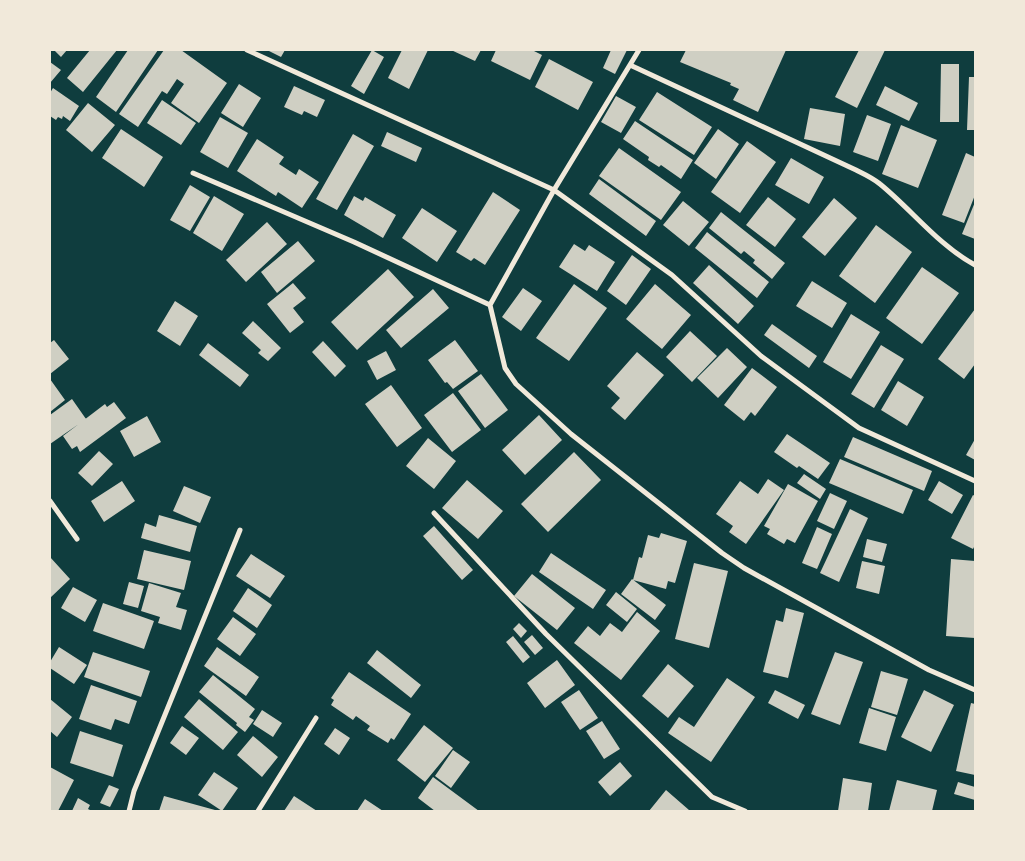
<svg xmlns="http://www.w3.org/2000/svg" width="1025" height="861" font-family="'PT Sans',sans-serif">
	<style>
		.building { fill: #cfcfc3 }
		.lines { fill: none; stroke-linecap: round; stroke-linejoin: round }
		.minor { stroke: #f1e9da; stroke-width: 5 }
	</style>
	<rect width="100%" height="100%" fill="#0f3d3e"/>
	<path class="building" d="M54,50H67L61,57Z
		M90,50H117L83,92L67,78Z
		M128,50H158L116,112L96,97Z
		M164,50H181L227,83L199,123L171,103L184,84L177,79L167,94L162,91L138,127L119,114Z
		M267,50H285L281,57Z
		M372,50L384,57L364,94L351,86Z
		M402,50H428L409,89L388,78Z
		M451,50H481L475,61Z
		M496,50H532L542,55L530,80L491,61Z
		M611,50H627L615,74L603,68Z
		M686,50H786L758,112L733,100L739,89L730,85L731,83L680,62Z
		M859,50H885L857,108L835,97Z
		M549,59L593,82L578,110L535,87Z
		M50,62L61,70L50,83Z
		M941,64H959V122H940Z
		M969,77H975V130H967Z
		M239,84L261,98L243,127L221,113Z
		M294,86L325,100L317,117L304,111L302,115L284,107Z
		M885,86L918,103L909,121L876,105Z
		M53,88L79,106L70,121L63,116L62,119L58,117L56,120L50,116V93Z
		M657,92L712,127L694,155L639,120Z
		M616,96L636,107L621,133L601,122Z
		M162,100L196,123L181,145L147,123Z
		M88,103L115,125L92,152L66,130Z
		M810,108L845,114L840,146L804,139Z
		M867,115L891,124L878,161L853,152Z
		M220,117L248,133L228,168L200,152Z
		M635,121L693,160L681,179L661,165L659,167L648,160L649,157L623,139Z
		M901,125L937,140L918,188L882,174Z
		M121,129L163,157L144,187L102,158Z
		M718,129L739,144L716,179L694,163Z
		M387,132L422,148L416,162L381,146Z
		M353,134L374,146L337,210L316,199Z
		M257,139L284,157L279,164L296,175L299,169L319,182L302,208L278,192L276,196L237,171Z
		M747,141L776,162L740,213L711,192Z
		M619,148L681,192L661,220L599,176Z
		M966,153L975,157V195L964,223L942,215Z
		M791,158L824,177L809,204L775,185Z
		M599,179L656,221L646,236L589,194Z
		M190,185L210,197L190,231L170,220Z
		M493,192L520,210L485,265L474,258L471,261L456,252Z
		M214,196L244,214L222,251L193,233Z
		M354,196L363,201L365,197L396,215L383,238L344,215Z
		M768,197L796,219L775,247L746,225Z
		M834,198L857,218L825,256L802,237Z
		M683,201L709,222L689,246L663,225Z
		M975,202V239L962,234Z
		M422,208L457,231L437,262L402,238Z
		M721,212L785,263L772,279L753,263L755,260L744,251L741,254L709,228Z
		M267,222L287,244L246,282L226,260Z
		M876,225L912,252L875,303L839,276Z
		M707,232L769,282L757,298L695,248Z
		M298,241L315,261L277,293L261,272Z
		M574,244L585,251L589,245L615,262L597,291L559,267Z
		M632,255L651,269L626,305L607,291Z
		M709,265L754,306L738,324L693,283Z
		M922,267L959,293L922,344L886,318Z
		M388,269L414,297L357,350L331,322Z
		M812,281L847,303L832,328L796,306Z
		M293,283L306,298L293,308L304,322L290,333L267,304Z
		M574,284L607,308L569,361L536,338Z
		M655,284L691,315L662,349L626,319Z
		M523,288L542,301L521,331L502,317Z
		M433,289L449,308L401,348L386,330Z
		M175,301L198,316L180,346L157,331Z
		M975,309V364L964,379L938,359Z
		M851,314L880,332L851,379L823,362Z
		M253,321L281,348L268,361L258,353L261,350L242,333Z
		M772,324L817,356L809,368L764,335Z
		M690,331L717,356L692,382L666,357Z
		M54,340L69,359L50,374V343Z
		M455,340L478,371L453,389L447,382L445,383L428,360Z
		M323,341L346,366L335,377L312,352Z
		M208,343L249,375L240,387L199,355Z
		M881,345L904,359L874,408L851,394Z
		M727,348L747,367L718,398L697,378Z
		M386,351L396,370L377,380L367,361Z
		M637,352L664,375L625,420L611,408L620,398L607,386Z
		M752,368L777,387L755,416L751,412L744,421L724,405Z
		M481,374L508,410L485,428L458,391Z
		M50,379L65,400L50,412Z
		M898,381L924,397L907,426L881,410Z
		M391,385L422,428L397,447L365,404Z
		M453,393L481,430L452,452L424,415Z
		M72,399L86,419L50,444V415Z
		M114,402L126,418L80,452L77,446L72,449L63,436L105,404L107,407Z
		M539,415L562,440L525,475L502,450Z
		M147,416L161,442L134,457L120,431Z
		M787,434L830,463L818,479L799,466L797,468L774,452Z
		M853,437L932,471L924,491L844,457Z
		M428,438L456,461L434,489L406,466Z
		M975,439V460L966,455Z
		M99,451L113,464L92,486L78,473Z
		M574,452L601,480L548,532L521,504Z
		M840,459L913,490L903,514L829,483Z
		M804,474L826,489L820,499L797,483Z
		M768,479L784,490L746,544L729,532L733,526L716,514L740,481L758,494Z
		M467,480L503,511L478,539L442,508Z
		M122,481L135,501L104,522L91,501Z
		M939,481L963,495L952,514L928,500Z
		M788,484L818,501L795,543L787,539L784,544L767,534L770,529L764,526Z
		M184,486L211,497L200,523L173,511Z
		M830,493L847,501L834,529L817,521Z
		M973,495L975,496V545L973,549L951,538Z
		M850,509L868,518L839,582L820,573Z
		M159,515L197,526L190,552L141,538L145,523L156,527Z
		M434,526L473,570L462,580L423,536Z
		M817,527L832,534L817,569L802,563Z
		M661,533L687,541L675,583L668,581L666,589L633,580L639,557L642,558L648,535L659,538Z
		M867,539L887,544L882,562L863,557Z
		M144,550L191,561L184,590L137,579Z
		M551,553L606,590L593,609L539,572Z
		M251,554L285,576L270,598L236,576Z
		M50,557L70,579L50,598Z
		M951,559L975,561V638L946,636Z
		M862,561L885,566L879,594L856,588Z
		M694,563L728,571L709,648L675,639Z
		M532,574L575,608L557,630L514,596Z
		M632,579L666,605L655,620L621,594Z
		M129,582L144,586L138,608L123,604Z
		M149,583L181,593L176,607L187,610L181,630L158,623L160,617L141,611Z
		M73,587L97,600L85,622L61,608Z
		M248,588L272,605L257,628L233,611Z
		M616,592L637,609L627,622L606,605Z
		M103,603L154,621L144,649L93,631Z
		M786,608L804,613L788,678L763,672L776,620L783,622Z
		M637,612L660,631L621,680L574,643L588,626L600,636L610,623L622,632Z
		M233,617L256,634L240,656L217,639Z
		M519,623L527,631L521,638L513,629Z
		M532,635L543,648L535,655L524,642Z
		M513,636L530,657L523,663L506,642Z
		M59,647L87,665L74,684L50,668V662Z
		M217,647L259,677L246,696L204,666Z
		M377,650L421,685L411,698L367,663Z
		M93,652L150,671L141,697L84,677Z
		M835,652L863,662L840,725L811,714Z
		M557,660L575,685L545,708L527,683Z
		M668,664L694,686L668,718L642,696Z
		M881,671L908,679L897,715L871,707Z
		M349,672L411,714L394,740L391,738L388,743L367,730L370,726L356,716L353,720L331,705L334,700L331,698Z
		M213,675L255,709L249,717L254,720L245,732L236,725L237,723L199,692Z
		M727,678L755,697L711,762L668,733L679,717L694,727Z
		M91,685L137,701L129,724L115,719L111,730L79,719Z
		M579,690L598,718L580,730L561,702Z
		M775,690L805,705L798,719L768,703Z
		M924,690L954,705L931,752L901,737Z
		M50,699L72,717L57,737L50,731Z
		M199,699L238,732L223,750L184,717Z
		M971,703L975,704V775L956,771Z
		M869,708L896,717L886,751L859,743Z
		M262,710L282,723L273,737L253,724Z
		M602,721L620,749L604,759L586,731Z
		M424,725L453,748L425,782L397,760Z
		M182,726L199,738L186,755L170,743Z
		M335,728L350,738L339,755L324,744Z
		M80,731L123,745L113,777L70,763Z
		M253,736L278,757L262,777L237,755Z
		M453,750L470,762L451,788L435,776Z
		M620,762L632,776L610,796L598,782Z
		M50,767L74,780L58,811H50Z
		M214,772L238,788L222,811L198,795Z
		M433,777L479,811H435L418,798Z
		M843,778L872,783L868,811H838Z
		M897,780L937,790L932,811H889Z
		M958,782L975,787V800L954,794Z
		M109,785L119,789L110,807L100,803Z
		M666,790L689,810L688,811H649Z
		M164,796L215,810V811H159Z
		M294,796L317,811H284Z
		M78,798L90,805L88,809L92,811H72Z
		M365,799L383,811H357Z"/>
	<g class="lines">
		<path class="minor" d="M247,50L554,190L672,275L761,356L859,428L975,481
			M639,50L554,190L490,305L505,368L516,384L571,434L722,553L744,568L929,670L975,690
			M630,65L856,170C864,174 873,178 880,184C912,210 938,245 975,265
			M193,173L354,242L490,305
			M50,501L77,539
			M434,513L546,634L712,797L745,811
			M129,811L134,791L240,530
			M258,811L316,718"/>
	</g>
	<rect width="1025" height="861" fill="none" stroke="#f1e9da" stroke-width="102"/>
</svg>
